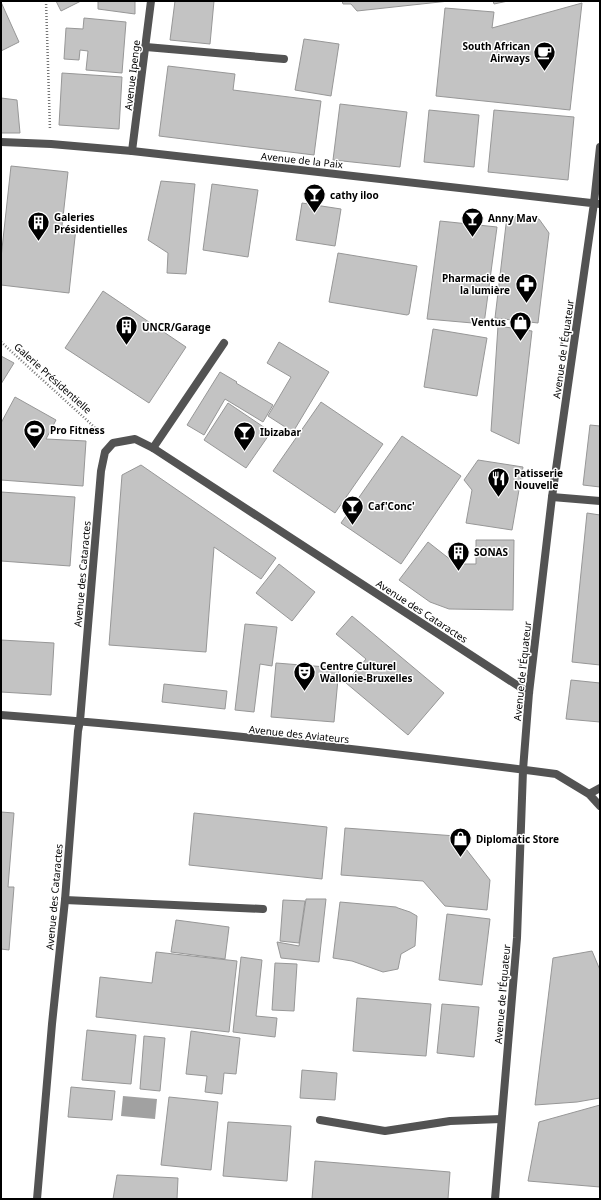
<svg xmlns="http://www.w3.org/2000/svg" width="601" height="1200" font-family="'Noto Sans',sans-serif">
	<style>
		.water { fill: #a1a1a1 }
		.building { fill: #c3c3c3; stroke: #979797 }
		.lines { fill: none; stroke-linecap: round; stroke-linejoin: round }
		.path { stroke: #757575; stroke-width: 2.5; stroke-dasharray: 1 2; stroke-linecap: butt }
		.service { stroke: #535353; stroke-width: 8 }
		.minor { stroke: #535353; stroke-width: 8 }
		.tertiary { stroke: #535353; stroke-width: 8 }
		.labels { text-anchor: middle; stroke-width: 3; stroke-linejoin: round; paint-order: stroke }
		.poi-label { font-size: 10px; font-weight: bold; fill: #000; stroke: #fff; text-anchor: start }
		.street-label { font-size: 10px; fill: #000; stroke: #fff }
	</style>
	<rect width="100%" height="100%" fill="#fff"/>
	<path class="water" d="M123,1096L157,1099L155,1119L121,1116Z"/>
	<path class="building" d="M56,1H81L61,11Z
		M98,1H135V14L98,9Z
		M175,1H214L210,44L170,40Z
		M342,1H449L357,11L351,4H343Z
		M493,1H508L494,4Z
		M1,2L19,42L1,51Z
		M582,3L570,110L436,96L445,8L494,12L492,28Z
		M84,18L126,22L122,73L86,70L88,51L80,50L79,60L64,59L66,28L83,29Z
		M304,39L339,44L331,96L295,90Z
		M168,66L235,74L233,90L321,101L314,155L159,136Z
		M62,73L122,77L119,129L59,125Z
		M1,98L17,100L20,133H1Z
		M340,104L407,112L400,167L333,160Z
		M429,110L479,115L474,167L424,162Z
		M494,110L574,117L568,180L488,172Z
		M11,166L68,172L62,226L76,228L69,293L1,285V258Z
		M161,181L195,184L186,274L167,273L168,253L148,240Z
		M212,184L258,190L248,257L203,250Z
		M302,203L341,209L335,246L296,240Z
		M507,216L539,219L549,233L538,323L495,318Z
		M440,221L497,227L484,324L427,319Z
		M338,253L417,266L409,314L407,315L329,302Z
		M103,291L186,347L149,403L65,348Z
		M498,326L532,331L519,444L491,431Z
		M433,329L487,338L477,396L424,387Z
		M279,342L329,372L293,432L268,416L291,377L267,363Z
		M1,356L14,363L1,384Z
		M220,372L237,382L236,383L273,405L263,422L225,399L204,435L187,425Z
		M15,397L56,420L46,439L86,441L83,486L1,480V423Z
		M321,402L383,444L335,513L273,471Z
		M228,403L271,432L246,468L204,440Z
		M590,425L600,426V487L583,485Z
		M402,436L461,476L401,564L341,523Z
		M478,460L523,467L512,530L466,523L472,490L464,480Z
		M141,465L276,558L261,579L214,547L206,652L109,645L122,475Z
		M1,492L75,497L70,566L1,561Z
		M587,513L600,515V665L572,662Z
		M476,540H514L513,610L449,609L430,602L399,580L428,542L456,564H476Z
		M279,564L315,592L292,621L256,593Z
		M352,616L444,693L408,735L346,683L366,659L336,634Z
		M245,624L277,627L272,666L260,664L254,712L235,710Z
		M1,640L54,643L51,695L1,692Z
		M276,663L339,668L334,722L271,717Z
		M571,680L600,683V722L566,719Z
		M164,684L227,691L225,709L162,702Z
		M1,812L14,813L8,887H14L9,950L1,949Z
		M194,813L327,827L322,879L189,865Z
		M345,828L456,836L490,880L487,910L445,906L423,881L341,875Z
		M306,899H326L319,962L281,958L277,942L299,946Z
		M283,900L305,901L299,943L280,941Z
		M340,902L396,907L398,908L410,912L417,916L415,946L401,954L398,969L383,972L352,961L333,958Z
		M447,914L490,919L482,985L439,980Z
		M176,920L229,927L225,959L171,952Z
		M592,951L600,970V1098L577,1102L535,1105L553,958Z
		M156,952L237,961L229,1032L96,1017L100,977L152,983Z
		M241,957L262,960L256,1016L277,1018L275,1037L233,1032Z
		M275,963L297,964L294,1011L272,1010Z
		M357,998L431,1004L426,1056L353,1051Z
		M442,1004L479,1007L474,1057L437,1053Z
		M87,1030L136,1035L131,1084L82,1080Z
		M191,1031L240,1038L236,1074L224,1073L222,1094L205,1092L207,1076L186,1074Z
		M144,1036L165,1038L160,1091L140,1089Z
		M302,1070L337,1073L335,1100L300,1098Z
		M71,1087L115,1091L112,1120L68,1117Z
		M169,1097L218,1102L211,1170L161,1165Z
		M600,1105V1187L528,1181L539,1122Z
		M228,1122L291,1126L287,1181L223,1176Z
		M315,1161L450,1172L448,1199H312Z
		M117,1175L178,1178L177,1199H113Z"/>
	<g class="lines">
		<path class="path" d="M46,1L50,130
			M1,342L102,434"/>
		<path class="service" d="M146,47L284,59
			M153,448L224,343
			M552,497L600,501
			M65,900L263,909
			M320,1120L385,1131L450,1121L501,1119"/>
		<path class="minor" d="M132,151L151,1
			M37,1199L52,1024L65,900L78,731L80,721"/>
		<path class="tertiary" d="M1,142L51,144L132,151L600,204
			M1,715C186,729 372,750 556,774L589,794L600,806
			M80,721L101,471L105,452L113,443L135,439L153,448L529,693
			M589,794L600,788
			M495,1199L517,938L523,770L529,693L552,497L594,203L600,147"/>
	</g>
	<defs>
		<symbol id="cafe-pin" viewBox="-11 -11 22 30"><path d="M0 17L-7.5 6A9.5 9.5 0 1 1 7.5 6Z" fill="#000" stroke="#fff"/><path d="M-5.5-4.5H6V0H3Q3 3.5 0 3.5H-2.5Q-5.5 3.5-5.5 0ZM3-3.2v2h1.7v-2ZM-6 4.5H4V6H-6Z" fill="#fff"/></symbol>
		<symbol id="bar-pin" viewBox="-11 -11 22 30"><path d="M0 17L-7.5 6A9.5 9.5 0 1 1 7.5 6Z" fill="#000" stroke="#fff"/><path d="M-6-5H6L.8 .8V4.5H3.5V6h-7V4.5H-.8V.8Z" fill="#fff"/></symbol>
		<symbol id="building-pin" viewBox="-11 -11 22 30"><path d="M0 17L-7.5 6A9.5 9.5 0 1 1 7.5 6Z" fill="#000" stroke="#fff"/><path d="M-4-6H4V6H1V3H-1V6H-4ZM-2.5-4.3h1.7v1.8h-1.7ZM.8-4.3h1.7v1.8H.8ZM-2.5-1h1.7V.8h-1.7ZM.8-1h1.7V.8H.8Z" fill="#fff"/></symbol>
		<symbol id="pharmacy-pin" viewBox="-11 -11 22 30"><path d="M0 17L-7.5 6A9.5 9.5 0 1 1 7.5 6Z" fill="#000" stroke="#fff"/><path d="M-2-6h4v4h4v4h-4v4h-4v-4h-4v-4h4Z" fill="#fff"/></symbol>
		<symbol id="shop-pin" viewBox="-11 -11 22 30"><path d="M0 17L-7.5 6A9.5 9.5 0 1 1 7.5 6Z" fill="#000" stroke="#fff"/><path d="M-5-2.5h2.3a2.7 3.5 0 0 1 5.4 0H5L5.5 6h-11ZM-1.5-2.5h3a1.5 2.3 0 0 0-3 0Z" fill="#fff"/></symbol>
		<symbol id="stadium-pin" viewBox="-11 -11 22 30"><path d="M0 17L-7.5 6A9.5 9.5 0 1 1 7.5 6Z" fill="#000" stroke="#fff"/><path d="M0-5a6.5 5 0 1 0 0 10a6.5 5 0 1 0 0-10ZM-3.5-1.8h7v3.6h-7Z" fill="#fff"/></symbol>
		<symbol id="restaurant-pin" viewBox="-11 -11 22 30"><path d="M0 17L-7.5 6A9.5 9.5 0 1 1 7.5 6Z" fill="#000" stroke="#fff"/><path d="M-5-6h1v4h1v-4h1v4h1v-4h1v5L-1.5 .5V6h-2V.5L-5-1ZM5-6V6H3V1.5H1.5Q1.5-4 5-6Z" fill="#fff"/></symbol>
		<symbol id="theatre-pin" viewBox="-11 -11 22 30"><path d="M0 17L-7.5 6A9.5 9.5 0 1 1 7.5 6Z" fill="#000" stroke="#fff"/><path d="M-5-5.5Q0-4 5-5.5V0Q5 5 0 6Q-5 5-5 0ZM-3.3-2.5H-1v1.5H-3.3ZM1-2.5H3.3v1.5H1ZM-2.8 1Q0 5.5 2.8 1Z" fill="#fff"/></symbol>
	</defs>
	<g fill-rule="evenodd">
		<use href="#cafe-pin" x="532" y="40" width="25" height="34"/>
		<use href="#bar-pin" x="302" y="182" width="25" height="34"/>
		<use href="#bar-pin" x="460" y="206" width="25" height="34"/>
		<use href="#building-pin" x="26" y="210" width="25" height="34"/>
		<use href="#pharmacy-pin" x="514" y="272" width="25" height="34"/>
		<use href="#shop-pin" x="508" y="310" width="25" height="34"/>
		<use href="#building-pin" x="114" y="314" width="25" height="34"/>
		<use href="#stadium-pin" x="22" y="418" width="25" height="34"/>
		<use href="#bar-pin" x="232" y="420" width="25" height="34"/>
		<use href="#restaurant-pin" x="486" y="466" width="25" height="34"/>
		<use href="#bar-pin" x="340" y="494" width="25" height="34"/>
		<use href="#building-pin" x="446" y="540" width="25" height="34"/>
		<use href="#theatre-pin" x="292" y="660" width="25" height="34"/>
		<use href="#shop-pin" x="448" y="826" width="25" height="34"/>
	</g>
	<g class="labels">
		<g class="poi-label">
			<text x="530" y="50" text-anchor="end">South African<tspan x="530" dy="12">Airways</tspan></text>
			<text x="330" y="199">cathy iloo</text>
			<text x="54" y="221">Galeries<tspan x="54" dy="12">Présidentielles</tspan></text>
			<text x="488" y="222">Anny Mav</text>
			<text x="510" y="282" text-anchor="end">Pharmacie de<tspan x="510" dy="12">la lumière</tspan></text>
			<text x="506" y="326" text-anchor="end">Ventus</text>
			<text x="142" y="331">UNCR/Garage</text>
			<text x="50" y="434">Pro Fitness</text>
			<text x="260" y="436">Ibizabar</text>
			<text x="514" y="477">Patisserie<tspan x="514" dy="12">Nouvelle</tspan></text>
			<text x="368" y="510">Caf'Conc'</text>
			<text x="474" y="556">SONAS</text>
			<text x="320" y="670">Centre Culturel<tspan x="320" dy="12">Wallonie-Bruxelles</tspan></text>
			<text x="476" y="843">Diplomatic Store</text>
		</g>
		<g class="street-label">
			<text transform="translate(132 75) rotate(-83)" y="4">Avenue Ipenge</text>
			<text transform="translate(302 160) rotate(6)" y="4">Avenue de la Paix</text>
			<text transform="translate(563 349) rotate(-82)" y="4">Avenue de l'Équateur</text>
			<text transform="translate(53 378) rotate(42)" y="4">Galerie Présidentielle</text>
			<text transform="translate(82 574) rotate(-85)" y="4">Avenue des Cataractes</text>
			<text transform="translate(422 611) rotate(33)" y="4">Avenue des Cataractes</text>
			<text transform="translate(522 671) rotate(-84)" y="4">Avenue de l'Équateur</text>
			<text transform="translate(299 734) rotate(6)" y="4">Avenue des Aviateurs</text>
			<text transform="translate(54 897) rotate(-85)" y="4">Avenue des Cataractes</text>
			<text transform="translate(502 994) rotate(-85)" y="4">Avenue de l'Équateur</text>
		</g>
	</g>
	<rect width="601" height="1200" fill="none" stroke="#000000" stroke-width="4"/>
</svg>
